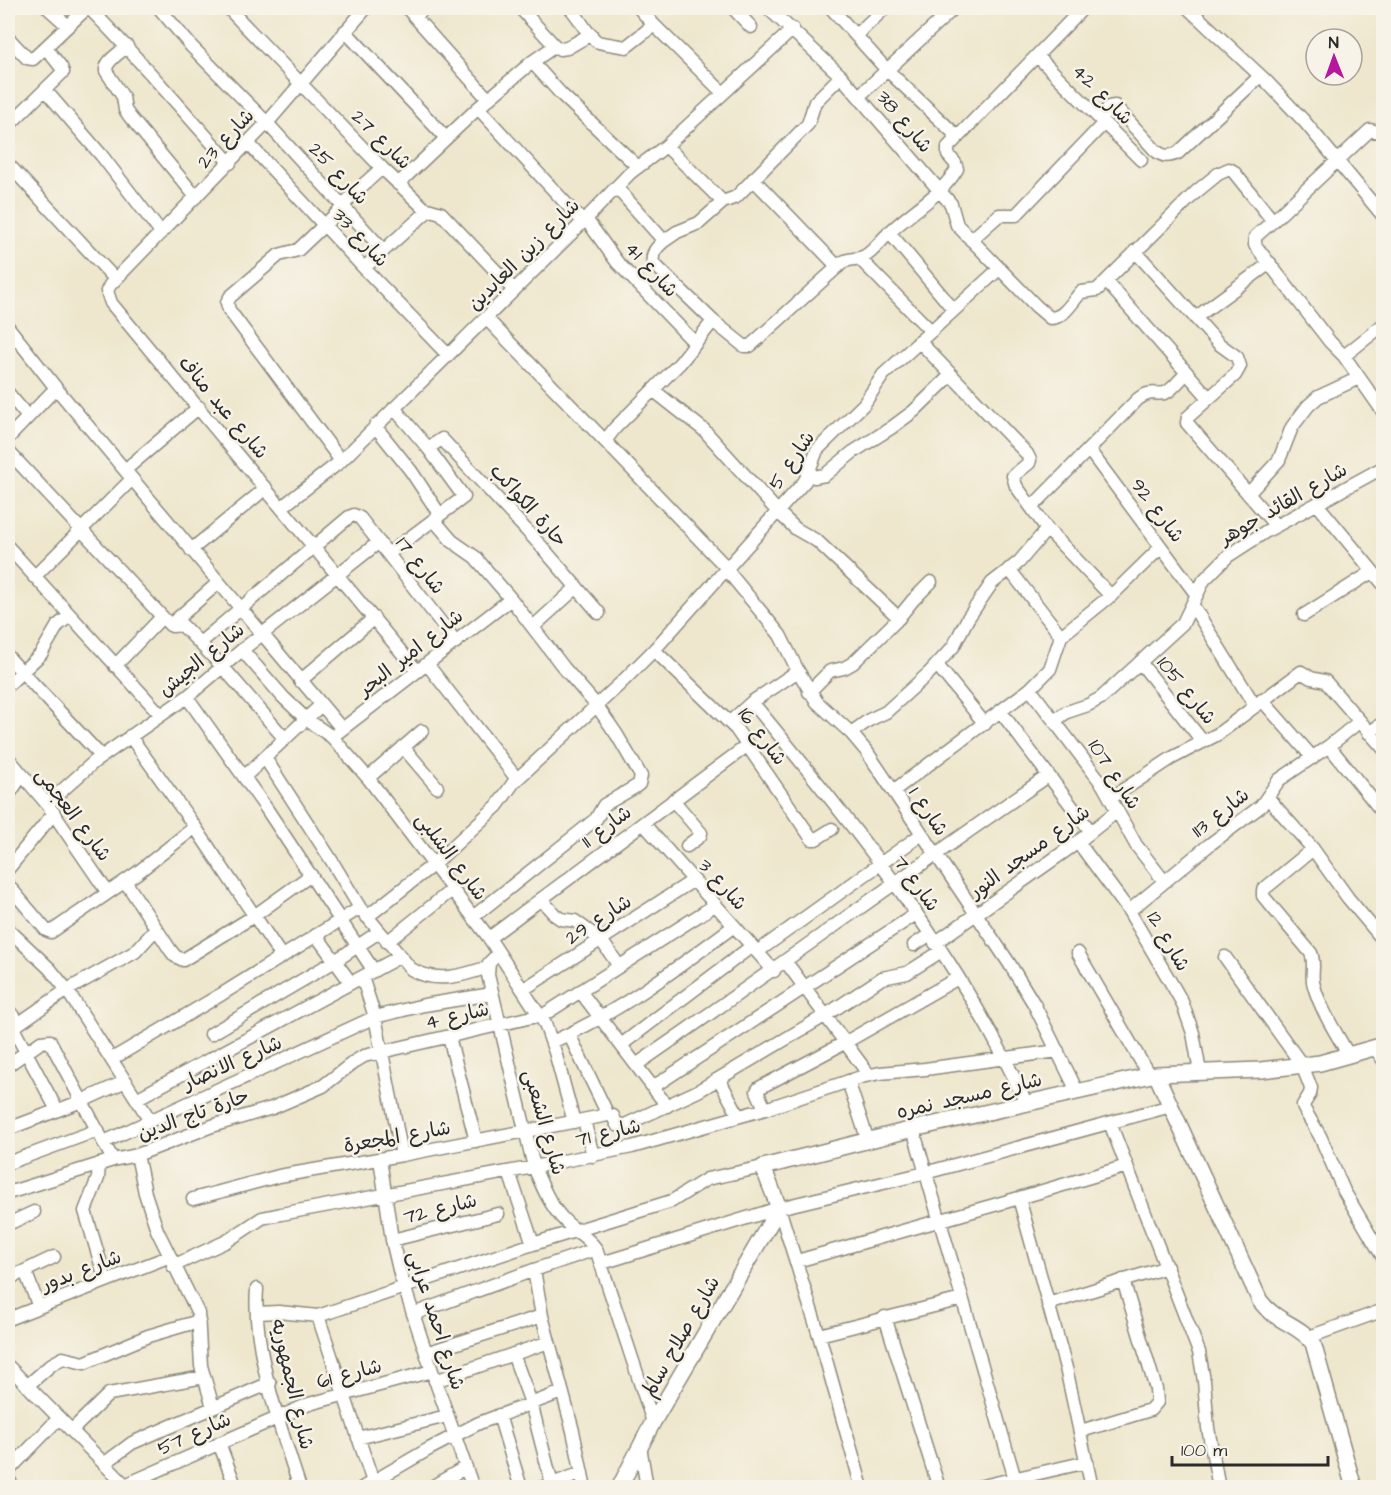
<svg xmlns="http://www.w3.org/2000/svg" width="1391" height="1495" font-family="'Architects Daughter','Playpen Sans Arabic',sans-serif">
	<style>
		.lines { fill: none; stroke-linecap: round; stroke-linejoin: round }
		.minor-casing { stroke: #8c897c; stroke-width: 15 }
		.tertiary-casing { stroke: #8c897c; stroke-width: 18 }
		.minor { stroke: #fff; stroke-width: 12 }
		.tertiary { stroke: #fff; stroke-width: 15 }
		.labels { text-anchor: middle; stroke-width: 5; stroke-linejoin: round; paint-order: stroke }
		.street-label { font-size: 20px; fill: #2b2b2b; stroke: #f7f3e8 }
	</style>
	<rect width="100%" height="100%" fill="#f7f3e8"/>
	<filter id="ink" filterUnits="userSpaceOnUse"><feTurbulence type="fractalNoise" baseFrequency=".0167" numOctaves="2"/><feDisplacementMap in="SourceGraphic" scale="12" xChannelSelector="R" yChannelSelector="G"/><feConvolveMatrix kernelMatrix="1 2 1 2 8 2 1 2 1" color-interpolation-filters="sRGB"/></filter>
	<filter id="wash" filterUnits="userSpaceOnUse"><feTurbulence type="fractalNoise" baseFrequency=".008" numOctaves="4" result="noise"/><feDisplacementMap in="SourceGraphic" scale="24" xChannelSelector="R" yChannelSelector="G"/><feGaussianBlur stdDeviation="1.35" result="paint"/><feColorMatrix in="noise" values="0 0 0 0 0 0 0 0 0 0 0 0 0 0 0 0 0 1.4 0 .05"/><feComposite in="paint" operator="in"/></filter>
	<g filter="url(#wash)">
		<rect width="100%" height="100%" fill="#eee7cd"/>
	</g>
	<g filter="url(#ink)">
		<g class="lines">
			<defs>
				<path id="minor" d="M48,8L68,26
					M89,8C138,57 183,111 230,163
					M159,8L191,46L267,123L383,250
					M228,8L382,168L424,208L441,213L514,290
					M366,8L267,123L110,285L107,291L111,303L417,671
					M407,8L488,99
					M520,8L555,46
					M570,8C579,16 587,36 598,42C599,43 623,46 626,47L654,25
					M639,8L654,25L723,93
					M733,8L751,27
					M768,8L841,76L951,204L957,225L1036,306L1050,318C1064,318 1072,302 1081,292L1097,290L1196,192L1218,174L1229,169L1233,171L1273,221L1255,237V245L1330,342L1344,356L1384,413
					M831,8L886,69L958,137
					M1188,8L1266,81L1304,121L1384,217
					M415,17L424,8
					M345,31L446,138
					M591,34L567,48L560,49L555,46L532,62L561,94L638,167
					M856,35L885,8
					M8,38L27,58L33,59L87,8
					M127,46C120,53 105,61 106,71L123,97L125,110L130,117L196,197
					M1037,56L1141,160
					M45,90L102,156L161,233
					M859,96L954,8
					M478,108L583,222
					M1100,119L1109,107L1115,106L1155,150C1163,157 1168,157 1178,153L1260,76
					M8,126L63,72L61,67L46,48
					M248,143L364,268L448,355
					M666,146L723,202
					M8,164L115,279
					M753,179L838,267
					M398,184L478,108L532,62
					M616,187L664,241C657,247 651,253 653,263L713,321
					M586,219L617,262L694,342
					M1273,221L1370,130L1384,133
					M889,232L953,309
					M971,240L999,215H1016L1104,123
					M664,241L677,232L699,223L723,202L736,197L808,124L815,102L841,76
					M1135,251L1219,344L1237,357L1240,366L1235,375L1188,417L1187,423L1276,526
					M859,258L930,330
					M364,268L429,210
					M1106,281L1209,398
					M486,318L605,441
					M1195,318L1270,263
					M8,327L56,388L342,729
					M919,341L1027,454L1030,460L1029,463L1013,476L1016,486L1047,529L1111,596
					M1344,356L1384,324
					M653,390L704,430L778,512L796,529L817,541L899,618
					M8,393L28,417
					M375,426L411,471L440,515
					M8,438L56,388
					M428,448L442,439L541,546L599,613
					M1089,450L1196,594
					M8,451L169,624L172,626L182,625L222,666L285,739
					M341,461L229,310L227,303L230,297L279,255L298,250L337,213L353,194L382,168
					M125,470L199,407
					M808,474L814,477L825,475L853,452L891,428L914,411L951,375
					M1248,494L1279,460L1292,427L1308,406L1318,397L1359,378
					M1317,504L1384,585
					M282,507L341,461L583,222L630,173L666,146L793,29
					M1032,507L1138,399C1153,388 1158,397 1167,392C1174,388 1180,379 1186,374
					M434,520L452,541L475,557L511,599L564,668L597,706L617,735L641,776L639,784L635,787L604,805L596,819L473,917
					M8,547L161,715
					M191,550L266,488
					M388,554L464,497L428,448L394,408
					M727,568L605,441L615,428L680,363L713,321L744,346H750L843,262C850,258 858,260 865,256C874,251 881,240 889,233C910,212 942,195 957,169L955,163L948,155V147L1083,8
					M726,569L780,635L798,671L817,702L851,733L867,752L1009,963L1034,1004L1077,1091
					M1009,569L1061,636
					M34,577L132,479
					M1193,606L1255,706
					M1304,615L1372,572
					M170,625L218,583
					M533,627L577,587
					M200,643L349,517L354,515L360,518L456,642
					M242,650L283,697L306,719L332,737L368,778L489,938L545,1024L555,1052L574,1122
					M654,650L736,729L812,839H816L832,829
					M8,657L101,756
					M1140,662L1203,742
					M427,664L517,779
					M937,665L985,724
					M115,666L162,617
					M300,681L374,618
					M8,685L41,654L58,625L70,616
					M1030,689L1103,785L1136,845L1164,881
					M809,692L830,671L844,668L853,663L896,621L913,600L931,582
					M187,697L266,808L374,971
					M1262,700L1313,758
					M752,702C854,825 960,957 1026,1103
					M1001,712L1091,832
					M1054,721L1067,712L1088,705L1101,698L1183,623L1204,580L1228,556L1265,532L1384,467
					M730,722L752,702L798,671
					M337,733L511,599
					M851,733L869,720L886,712L929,673L953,647L968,618L992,583L1019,562L1047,529
					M1369,733L1384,722
					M130,736L195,827L282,957
					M1329,746L1384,814
					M403,747L437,787
					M8,758L47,804L108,893
					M265,758L330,858L360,908L411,969C436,984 462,976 488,967
					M244,777L321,705
					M368,778L422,731
					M893,791L1030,689L1050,669L1061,636L1114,593L1161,547
					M8,796L22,775
					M1111,798L1172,758L1218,734L1301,672L1311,678L1325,681L1384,749
					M1268,798L1313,849L1348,898L1384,941
					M673,800L701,833L700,836L687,846
					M47,804L94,762L187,697L242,650L379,542
					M643,823L774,971
					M1078,842L1129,911L1174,988L1182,1002L1193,1033L1200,1072
					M1313,849L1263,890V896L1311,953C1316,965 1310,975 1314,986C1321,1011 1337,1034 1349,1056
					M8,869L54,813
					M125,881L171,951L175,956L183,960L254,916L311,875
					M8,885L46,930L51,932L137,873L195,827
					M541,899L555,915L561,919L575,921L601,940L619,966
					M1129,911L1209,845L1261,806L1279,780L1329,746L1360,721
					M367,917L434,864L497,806L514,782L621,683L654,650L805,481L817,450L864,404L883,375L999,269
					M8,929L50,969L67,990L150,1120
					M316,935L351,983
					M489,938L748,745
					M387,942L453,889
					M935,943L1078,842L1117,811
					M914,945L929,935
					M757,952L922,834
					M499,953L489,963L488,975L534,1167C542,1186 550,1206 565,1221C575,1231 588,1237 596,1249L653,1422
					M1078,953L1149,1075
					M1225,957L1302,1065L1311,1088L1310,1094L1303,1105L1304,1109L1320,1136L1344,1191L1384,1259
					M786,962L869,1075
					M362,977L375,1017L402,1155
					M524,989L694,880
					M580,991L667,1106
					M8,1010L19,1023
					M13,1028L57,1110
					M8,1031L67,990L135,952L156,929
					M211,1034L335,961L379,932
					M569,1034L608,1115L613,1116L617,1125H625L698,1091L826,1015L882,978L907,973L940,952
					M449,1037L476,1141
					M552,1042C618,1013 676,969 734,926
					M621,1045L752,946
					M1375,1048L1384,1061
					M112,1059L222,994L360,908
					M8,1065L41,1042L50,1041L113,1160
					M636,1065C774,970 910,871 1048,776
					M719,1079L739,1116
					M848,1081L868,1141
					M653,1087L916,914
					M138,1098L399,957
					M765,1109L757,1091L759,1088L846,1042L958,978
					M584,1120L593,1156
					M1110,1123L1199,1352L1204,1381L1208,1428L1219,1488
					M8,1129L82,1101L126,1081
					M913,1129L1015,1479
					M104,1142L375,1017L424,1005L492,994
					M137,1155L145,1193L157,1230L198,1313L201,1366L213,1407
					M380,1159L392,1240L400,1274L432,1371L473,1488
					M8,1163L98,1130
					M99,1164L98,1178L85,1211L106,1281
					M509,1172L533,1244
					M8,1193L113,1160L137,1155L212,1126L272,1108L323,1086L354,1062L364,1056L545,1014L715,905
					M193,1199L279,1176L402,1155L608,1115
					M779,1208L819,1335L862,1488
					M8,1224L34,1212
					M392,1240L498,1214
					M797,1261L1019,1198
					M602,1263L779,1208L925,1173L1171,1106
					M173,1266L227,1241L262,1218L281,1214L534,1167L632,1147L765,1109L861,1077L880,1073L925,1069L1058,1051
					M534,1270L542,1316L573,1431L585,1488
					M25,1271L39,1307
					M8,1279L54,1257
					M257,1289C252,1351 281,1428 300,1488
					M1048,1304L1167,1267
					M257,1313L279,1312L318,1316L533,1244L672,1201L707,1179L763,1167
					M413,1314L534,1270L596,1249
					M318,1316L375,1488
					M885,1317L939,1488
					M8,1319L168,1257
					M819,1335L962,1299
					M1309,1337L1384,1310
					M426,1353L542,1316
					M513,1354L531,1403L553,1488
					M8,1366L128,1488
					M435,1381L549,1342
					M27,1386L52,1364L63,1358L84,1363L148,1336L199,1321
					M499,1415L521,1488
					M72,1430L109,1394L204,1377
					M1081,1431L1150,1410L1157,1402L1156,1389L1123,1280
					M358,1438L447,1416
					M219,1443L236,1488
					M640,1446L647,1488
					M105,1463L132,1443L270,1383
					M8,1471L59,1418
					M8,1479L14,1488
					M125,1485L309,1404L432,1371
					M362,1488L429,1449L479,1423L562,1392
					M430,1488L466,1467
					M541,1488L582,1473
					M974,1488L1087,1462
					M1092,1488L1066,1368L1019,1198L1127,1166"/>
				<path id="tertiary" d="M1156,1074L1260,1301C1276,1322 1300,1325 1313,1343L1354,1488
					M619,1488L653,1422L779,1208L763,1167L913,1129L1156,1074L1261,1070L1287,1067L1320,1063L1384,1045"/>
			</defs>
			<use href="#minor" class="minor-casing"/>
			<use href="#tertiary" class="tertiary-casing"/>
			<use href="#minor" class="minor"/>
			<use href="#tertiary" class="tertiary"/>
		</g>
	</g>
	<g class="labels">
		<g class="street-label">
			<text transform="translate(1103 94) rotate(45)" y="7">شارع 42</text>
			<text transform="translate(905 121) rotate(50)" y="7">شارع 38</text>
			<text transform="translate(225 138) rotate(-47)" y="7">شارع 23</text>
			<text transform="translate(382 139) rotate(45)" y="7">شارع 27</text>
			<text transform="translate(339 173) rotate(47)" y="7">شارع 25</text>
			<text transform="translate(361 237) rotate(47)" y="7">شارع 33</text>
			<text transform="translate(523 254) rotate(-45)" y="7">شارع زين العابدين</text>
			<text transform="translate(652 269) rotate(47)" y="7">شارع 41</text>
			<text transform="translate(224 407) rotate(50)" y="7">شارع عبد مناف</text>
			<text transform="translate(791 460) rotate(-56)" y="7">شارع 5</text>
			<text transform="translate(1283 503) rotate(-30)" y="7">شارع القائد جوهر</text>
			<text transform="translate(529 505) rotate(48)" y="7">حارة الكواكب</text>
			<text transform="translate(1158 510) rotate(53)" y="7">شارع 92</text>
			<text transform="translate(421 565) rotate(52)" y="7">شارع 17</text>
			<text transform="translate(410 652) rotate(-38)" y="7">شارع امير البحر</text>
			<text transform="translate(201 659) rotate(-39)" y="7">شارع الجيش</text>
			<text transform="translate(1187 690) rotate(51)" y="7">شارع 105</text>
			<text transform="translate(763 736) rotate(53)" y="7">شارع 16</text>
			<text transform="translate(1115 774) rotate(57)" y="7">شارع 107</text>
			<text transform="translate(929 811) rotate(56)" y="7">شارع 1</text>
			<text transform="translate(1220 812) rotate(-38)" y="7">شارع 113</text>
			<text transform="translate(74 814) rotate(53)" y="7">شارع العجمى</text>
			<text transform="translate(606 826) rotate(-37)" y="7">شارع 11</text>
			<text transform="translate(1029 851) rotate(-36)" y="7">شارع مسجد النور</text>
			<text transform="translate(452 856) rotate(53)" y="7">شارع الشلبى</text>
			<text transform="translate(917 883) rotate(54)" y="7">شارع 7</text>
			<text transform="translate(723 884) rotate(48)" y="7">شارع 3</text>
			<text transform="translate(598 919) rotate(-33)" y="7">شارع 29</text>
			<text transform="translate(1169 941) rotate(60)" y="7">شارع 12</text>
			<text transform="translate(457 1015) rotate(-13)" y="7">شارع 4</text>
			<text transform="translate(232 1062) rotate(-24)" y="7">شارع الانصار</text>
			<text transform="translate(969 1095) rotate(-13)" y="7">شارع مسجد نمره</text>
			<text transform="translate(193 1114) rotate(-20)" y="7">حارة تاج الدين</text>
			<text transform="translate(545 1122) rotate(74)" y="7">شارع الشعبى</text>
			<text transform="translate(608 1132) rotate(-13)" y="7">شارع 71</text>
			<text transform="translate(397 1136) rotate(-10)" y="7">شارع المجعرة</text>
			<text transform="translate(440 1208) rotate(-14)" y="7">شارع 72</text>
			<text transform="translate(81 1270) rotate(-21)" y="7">شارع بدور</text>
			<text transform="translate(437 1320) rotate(72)" y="7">شارع احمد عرابى</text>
			<text transform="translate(680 1336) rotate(-60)" y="7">شارع صلاح سالم</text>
			<text transform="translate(349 1373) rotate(-15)" y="7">شارع 61</text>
			<text transform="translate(293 1384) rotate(77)" y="7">شارع الجمهوريه</text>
			<text transform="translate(194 1433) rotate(-24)" y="7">شارع 57</text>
		</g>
	</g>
	<rect width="1391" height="1495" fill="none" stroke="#f7f3e8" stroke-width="30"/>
	<g transform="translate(1334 57) rotate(359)"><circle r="28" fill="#f7f3e8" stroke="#a5a39c" stroke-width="1.5"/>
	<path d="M0-4.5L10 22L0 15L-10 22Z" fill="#b5179e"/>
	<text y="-9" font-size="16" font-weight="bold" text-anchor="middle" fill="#2b2b2b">N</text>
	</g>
	<path d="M1172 1456v9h156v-9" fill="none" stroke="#2b2b2b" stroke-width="3"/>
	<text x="1181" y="1456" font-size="18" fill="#2b2b2b" stroke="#f7f3e8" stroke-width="4.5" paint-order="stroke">100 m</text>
</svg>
